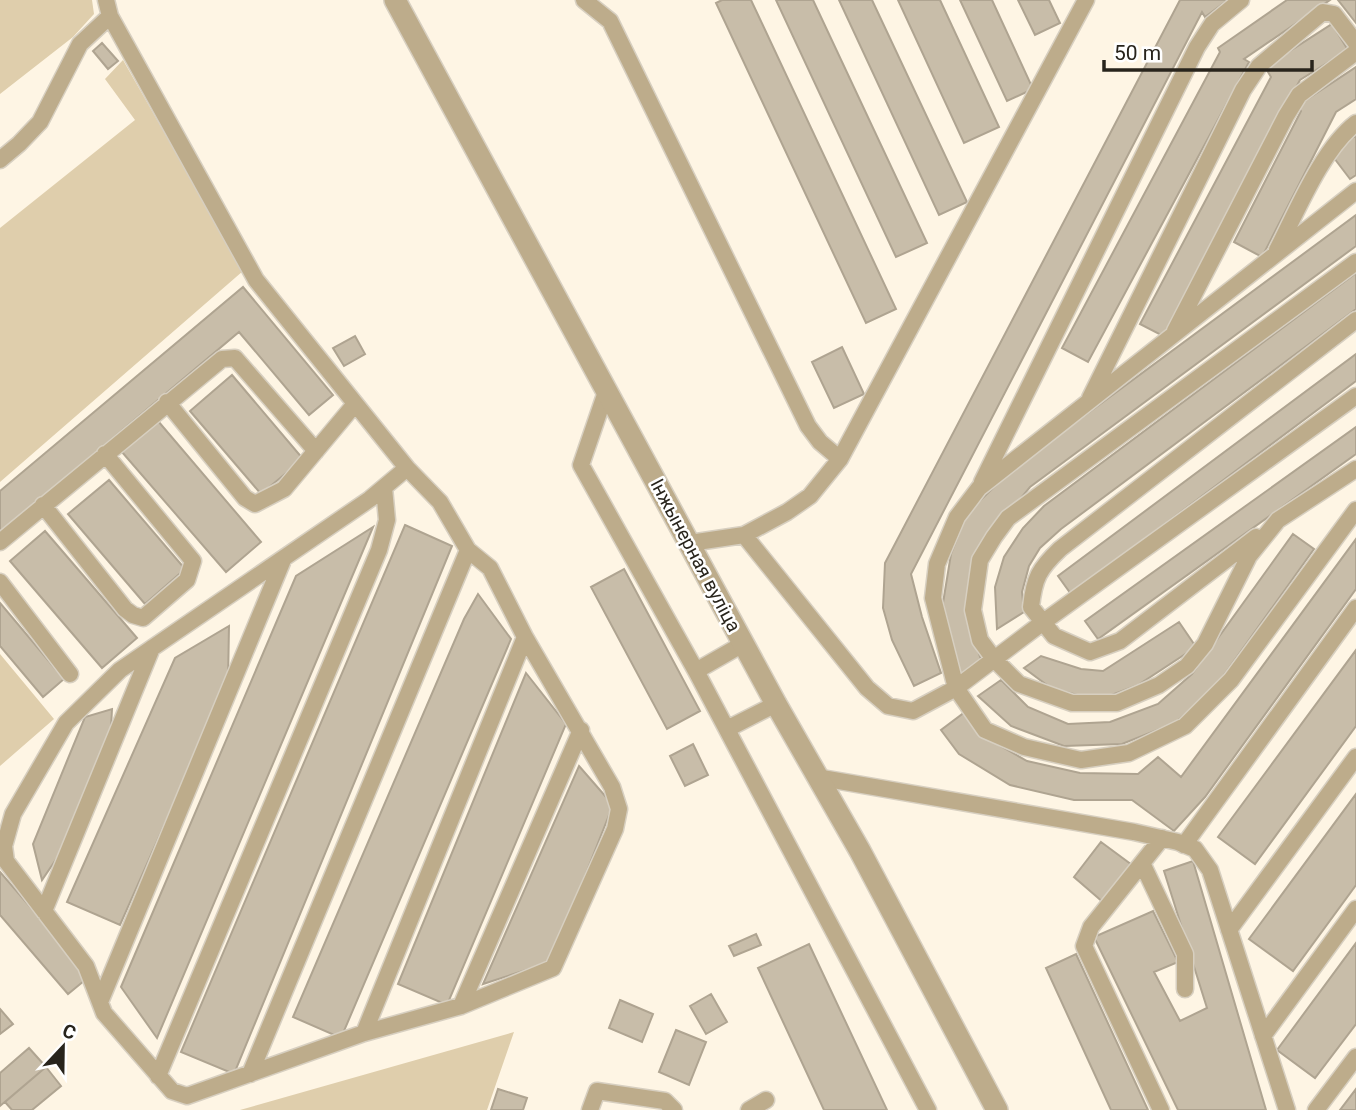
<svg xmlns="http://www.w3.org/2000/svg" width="1356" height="1110" font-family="Roboto,sans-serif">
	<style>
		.green { fill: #dfceac }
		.building { fill: #c8bda9; stroke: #afa491; stroke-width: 2 }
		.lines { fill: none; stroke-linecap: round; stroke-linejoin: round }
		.lane-casing { stroke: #d7cfc0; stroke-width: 19 }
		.street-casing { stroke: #d7cfc0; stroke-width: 24 }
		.lane { stroke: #bdac8b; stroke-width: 16 }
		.street { stroke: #bdac8b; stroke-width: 21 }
		.labels { text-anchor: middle; stroke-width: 5; stroke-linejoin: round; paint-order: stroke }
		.street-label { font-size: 19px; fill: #28241c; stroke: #fff }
	</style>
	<rect width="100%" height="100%" fill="#fef5e4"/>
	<path class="green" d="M0,0H92L94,14L73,37L0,94Z
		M123,60L243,271L0,482V228L135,120L105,79Z
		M0,654L54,719L0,766Z
		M514,1032L487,1110H240Z"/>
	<path class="building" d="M722,0H751L896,309L866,323L716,3Z
		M776,0H813L927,243L896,257Z
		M839,0H872L967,202L939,215Z
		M898,0H940L999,127L964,143Z
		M960,0H992L1033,89L1007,101Z
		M1018,0H1049L1060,23L1035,35Z
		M1180,0H1228L1205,17L1202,12L911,574L922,617L941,673L914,686L892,640L883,608L885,563Z
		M1287,0H1330L1244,59L1249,62L1088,362L1062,348L1220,52L1218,48Z
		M1338,0H1356V23Z
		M1332,24L1348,50L1300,80L1165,337L1140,324L1271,77L1265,67Z
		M102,43L118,61L108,69L93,51Z
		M1356,67V99L1336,112L1262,257L1234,242L1301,111L1297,106Z
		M1356,135V175L1350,179L1331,154Z
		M1356,215V246L1030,487L989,537L969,584L974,638L982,663L960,675L948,641L943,603L951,554L967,513L1015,467Z
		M1356,273V309L1061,529L1040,548L1029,566L1022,592L1024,612L997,629L995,587L1004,557L1023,528L1044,506Z
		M243,287L333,395L309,415L239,332L0,533V491Z
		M355,336L365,354L344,366L333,348Z
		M842,347L864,394L834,408L812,362Z
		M1356,354V381L1071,594L1058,576Z
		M232,375L303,459L261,494L190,411Z
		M158,421L261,542L226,572L122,452Z
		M1356,427V454L1098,639L1085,621Z
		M109,480L185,569L145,604L68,514Z
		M405,525L452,546L234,1074L181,1052Z
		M373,527L157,1038L121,987L296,576Z
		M45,531L137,638L102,668L10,561Z
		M1293,534L1314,549L1214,689L1175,723L1122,744L1064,746L1011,726L978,696L1001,680L1028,707L1068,724L1110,722L1158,704L1192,674Z
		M1356,539V589L1205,797L1174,831L1132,800H1074L1010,785L959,754L941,730L965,712L983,736L1027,761L1080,773L1138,774L1158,757L1181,777Z
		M624,569L700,711L667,729L591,587Z
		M478,594L511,639L341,1038L293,1017L464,619Z
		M0,603L64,679L43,697L0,646Z
		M1179,622L1196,647L1138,685L1109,696H1081L1051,688L1024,668L1041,656L1081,669L1103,671Z
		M229,626L228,681L120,925L67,902L175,658Z
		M1356,650V726L1255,864L1218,837Z
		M526,673L566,724L447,1005L398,984Z
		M112,709L111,728L59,855L42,880L33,844L85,717Z
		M693,744L708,775L685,786L670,756Z
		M579,766L613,805L551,962L483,984Z
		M1356,794V885L1293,971L1249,939Z
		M1101,842L1132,865L1104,903L1074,877Z
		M1193,861L1266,1110H1178L1094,937L1153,911L1178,962L1154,972L1180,1021L1207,1008L1164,871Z
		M0,872L90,976L68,994L0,915Z
		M756,934L761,945L734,956L729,946Z
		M1356,943V1024L1315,1078L1277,1050Z
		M809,944L887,1110H824L758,968Z
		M1076,954L1148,1110H1111L1046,968Z
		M711,994L727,1022L706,1034L690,1006Z
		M620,1000L653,1014L642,1042L609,1028Z
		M0,1009L13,1024L0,1034Z
		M676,1030L706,1042L689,1085L659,1072Z
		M29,1048L46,1067L0,1106V1073Z
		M46,1067L61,1086L32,1110H12L5,1102Z
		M498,1089L527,1098L523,1110H491Z
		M1356,1089V1110H1340Z"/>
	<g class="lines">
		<defs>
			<path id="lane" d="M106,0L110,16L256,280L407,468L440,502L468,550L490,568L525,637L612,787L619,809L615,829L553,968L461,1006L364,1033L187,1096L172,1091L104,1013L86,966L6,861L4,846L13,814L66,723L120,670L370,499L407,468
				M584,0L610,21L808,426L820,442L840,459
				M0,160L19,144L40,122L80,44L110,16
				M1277,250C1297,211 1322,149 1356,123
				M1356,262L1008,518L994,537L980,560L973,610L980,640L994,659L1019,684L1072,703H1117L1159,685L1187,666L1205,644L1249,556L1278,520L1356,469
				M1175,331L1286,116L1299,95L1356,52
				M607,389L581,465L696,671L928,1110
				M1356,396L1042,623L956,688L985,730L1024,747L1081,760L1129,753L1185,726L1231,680L1356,510
				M1090,398L1243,90L1259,66L1323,12L1334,14L1356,43
				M167,402L245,498L255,504L284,489L355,404
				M982,482L1197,47L1212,24L1241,0
				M43,505L125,609L133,615L143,618L187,580L193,561L105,454
				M744,535L787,512L810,496L840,459L1086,0
				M1256,537L1120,641L1090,652L1054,636L1031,607C1034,578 1039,569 1060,549L1356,320
				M0,542L222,359L235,358L316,451
				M690,543L744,535L867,688L888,706L913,711L956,688L933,598L937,564L957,517L979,488L1356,191
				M0,582L70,674
				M696,671L743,644
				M727,729L776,704
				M816,777L1134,832L1178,842L1195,849L1210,870L1287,1110
				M1184,845L1356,608
				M1142,863L1185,954V989
				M44,911L152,648
				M1229,930L1356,757
				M100,1002L283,560
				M461,1006L581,730
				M364,1033L525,637
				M1263,1036L1356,909
				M250,1074L468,550
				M158,1076L379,550L387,520L384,488
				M590,1110L597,1091L665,1101L674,1110
				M749,1110L766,1100
				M1161,1110L1084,946L1091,927L1162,838
				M1316,1110L1356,1057"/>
			<path id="street" d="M395,0L776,704L860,851L997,1110"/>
		</defs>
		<use href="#lane" class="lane-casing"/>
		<use href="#street" class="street-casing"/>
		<use href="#lane" class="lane"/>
		<use href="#street" class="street"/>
	</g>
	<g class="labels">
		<g class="street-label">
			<text transform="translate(696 555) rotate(62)" y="7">Інжынерная вуліца</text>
		</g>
	</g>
	<g transform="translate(63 1047) rotate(22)" stroke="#ffffff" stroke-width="5" paint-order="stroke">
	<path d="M0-5L12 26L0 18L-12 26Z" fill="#28241c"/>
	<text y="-10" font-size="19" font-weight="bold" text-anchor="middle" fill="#28241c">С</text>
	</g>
	<path d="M1104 60v10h208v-10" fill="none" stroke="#28241c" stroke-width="3.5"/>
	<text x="1114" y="60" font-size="21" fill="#28241c" stroke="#ffffff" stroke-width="5" paint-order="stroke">50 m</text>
</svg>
